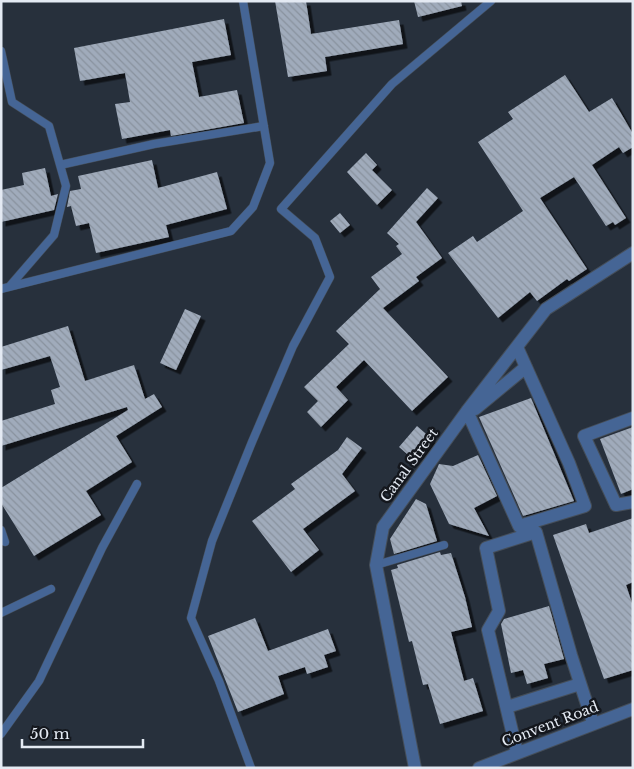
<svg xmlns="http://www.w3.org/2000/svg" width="634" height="769" font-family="'Libre Baskerville',serif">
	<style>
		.building { fill: url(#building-back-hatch); filter: url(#shadow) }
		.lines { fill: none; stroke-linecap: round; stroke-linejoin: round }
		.service-casing { stroke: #454e59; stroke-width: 9 }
		.minor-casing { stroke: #454e59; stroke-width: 14 }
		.tertiary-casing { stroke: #454e59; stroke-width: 14 }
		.service { stroke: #456595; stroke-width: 8 }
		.minor { stroke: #456595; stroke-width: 12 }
		.tertiary { stroke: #456595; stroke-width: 12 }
		.labels { text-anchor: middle; stroke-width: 5; stroke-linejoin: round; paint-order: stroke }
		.street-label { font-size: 14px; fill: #e4eaf3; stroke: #14171d }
	</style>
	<defs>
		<pattern id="building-back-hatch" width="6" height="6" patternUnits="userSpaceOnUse" patternTransform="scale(1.25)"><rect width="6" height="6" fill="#a0abbb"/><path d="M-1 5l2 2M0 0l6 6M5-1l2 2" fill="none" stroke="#89929e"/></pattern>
		<filter id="shadow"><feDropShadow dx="4.5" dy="4.5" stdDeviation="0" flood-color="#0009"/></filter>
	</defs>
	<rect width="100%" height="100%" fill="#27303c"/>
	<path class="building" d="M275,1H306L311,34L399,20L403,44L325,57L327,71L288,77Z
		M414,1H461L462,6L418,17Z
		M224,19L231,55L192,62L199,97L237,90L244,123L171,136L170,130L122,139L115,104L130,102L125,73L80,81L74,48Z
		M565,75L589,112L612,98L633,134V147L623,153L619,147L592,165L626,218L615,225L613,222L606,226L574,177L540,198L587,269L569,281L567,279L537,301L530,292L498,318L448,253L473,236L477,242L523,211L478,142L513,119L508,112Z
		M366,153L377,165L372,170L392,190L377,205L347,172Z
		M152,160L158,188L217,172L227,209L166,225L169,237L96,253L89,223L76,226L71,206L67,207L70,191L81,189L78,176Z
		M45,168L51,196L58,194L54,210L1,222V190L24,185L22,173Z
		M427,188L438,198L416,222L442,258L416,277L419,281L383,308L448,377L412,411L364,360L336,387L348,400L321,427L307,412L318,401L304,387L349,344L336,331L380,289L371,277L402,254L396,246L399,244L387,233Z
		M340,213L350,225L340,233L330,221Z
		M185,309L201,316L176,370L160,363Z
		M68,326L85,381L134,365L145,399L154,394L162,407L116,436L132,462L86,491L101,515L34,556L1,503V488L128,410L127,407L1,446V421L55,404L51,390L60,387L50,356L1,370V347Z
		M531,398L574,501L523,516L479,417Z
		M417,426L432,439L414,460L399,447Z
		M633,427V489L621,494L600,439Z
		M347,437L362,448L342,474L355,491L303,529L319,550L291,572L252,521L295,489L291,484L338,450Z
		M478,455L497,496L474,508L489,536L449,524L430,484L439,464L453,466Z
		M416,499L426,504L437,541L394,554L390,539Z
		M633,518V582L626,585L633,606V670L604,679L553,535L586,524L589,533Z
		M440,552L441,555L451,553L465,597L472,627L451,632L464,681L473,678L483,711L440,724L428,684L423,685L412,641L409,642L391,570L398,568L397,565Z
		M549,606L564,659L544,664L548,678L527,684L523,670L511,673L501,624L504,619Z
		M255,618L268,651L328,629L336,651L324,655L328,667L307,674L305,667L278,676L284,694L238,712L208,636Z"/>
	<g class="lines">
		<defs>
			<path id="service" d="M1,51L12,102L49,126L66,186L54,235L9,287
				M60,165L154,144L264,126
				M1,289L231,231L253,207L270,163L243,1
				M1,530L5,542
				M376,565L444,545
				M1,613L51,589
				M1,734L39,681L102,548L137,484
				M251,768L219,681L191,618L212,541L252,442L293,346L330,277L315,238L281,209L392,84L491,1"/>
			<path id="minor" d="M475,409L526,367
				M467,411L519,526L585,506L569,463L517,347
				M633,418L584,436L616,505L633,502
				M507,707L580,684
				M517,752L488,630L499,611L486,548L536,532L571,655L593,723
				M415,768L376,565L383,527L467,411L546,309L633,253"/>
			<path id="tertiary" d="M479,768L633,709"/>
		</defs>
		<use href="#service" class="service-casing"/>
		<use href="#minor" class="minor-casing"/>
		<use href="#tertiary" class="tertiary-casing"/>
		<use href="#service" class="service"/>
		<use href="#minor" class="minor"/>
		<use href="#tertiary" class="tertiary"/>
	</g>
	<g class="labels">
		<g class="street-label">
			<text transform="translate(409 465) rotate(-54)" y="5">Canal Street</text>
			<text transform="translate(550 724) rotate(-21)" y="5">Convent Road</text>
		</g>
	</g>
	<rect width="634" height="769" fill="none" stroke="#e4eaf3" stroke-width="5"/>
	<path d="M22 739v8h121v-8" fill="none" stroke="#e4eaf3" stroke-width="2.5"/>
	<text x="30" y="739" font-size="15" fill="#e4eaf3" stroke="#14171d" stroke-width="4" paint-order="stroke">50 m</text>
</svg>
